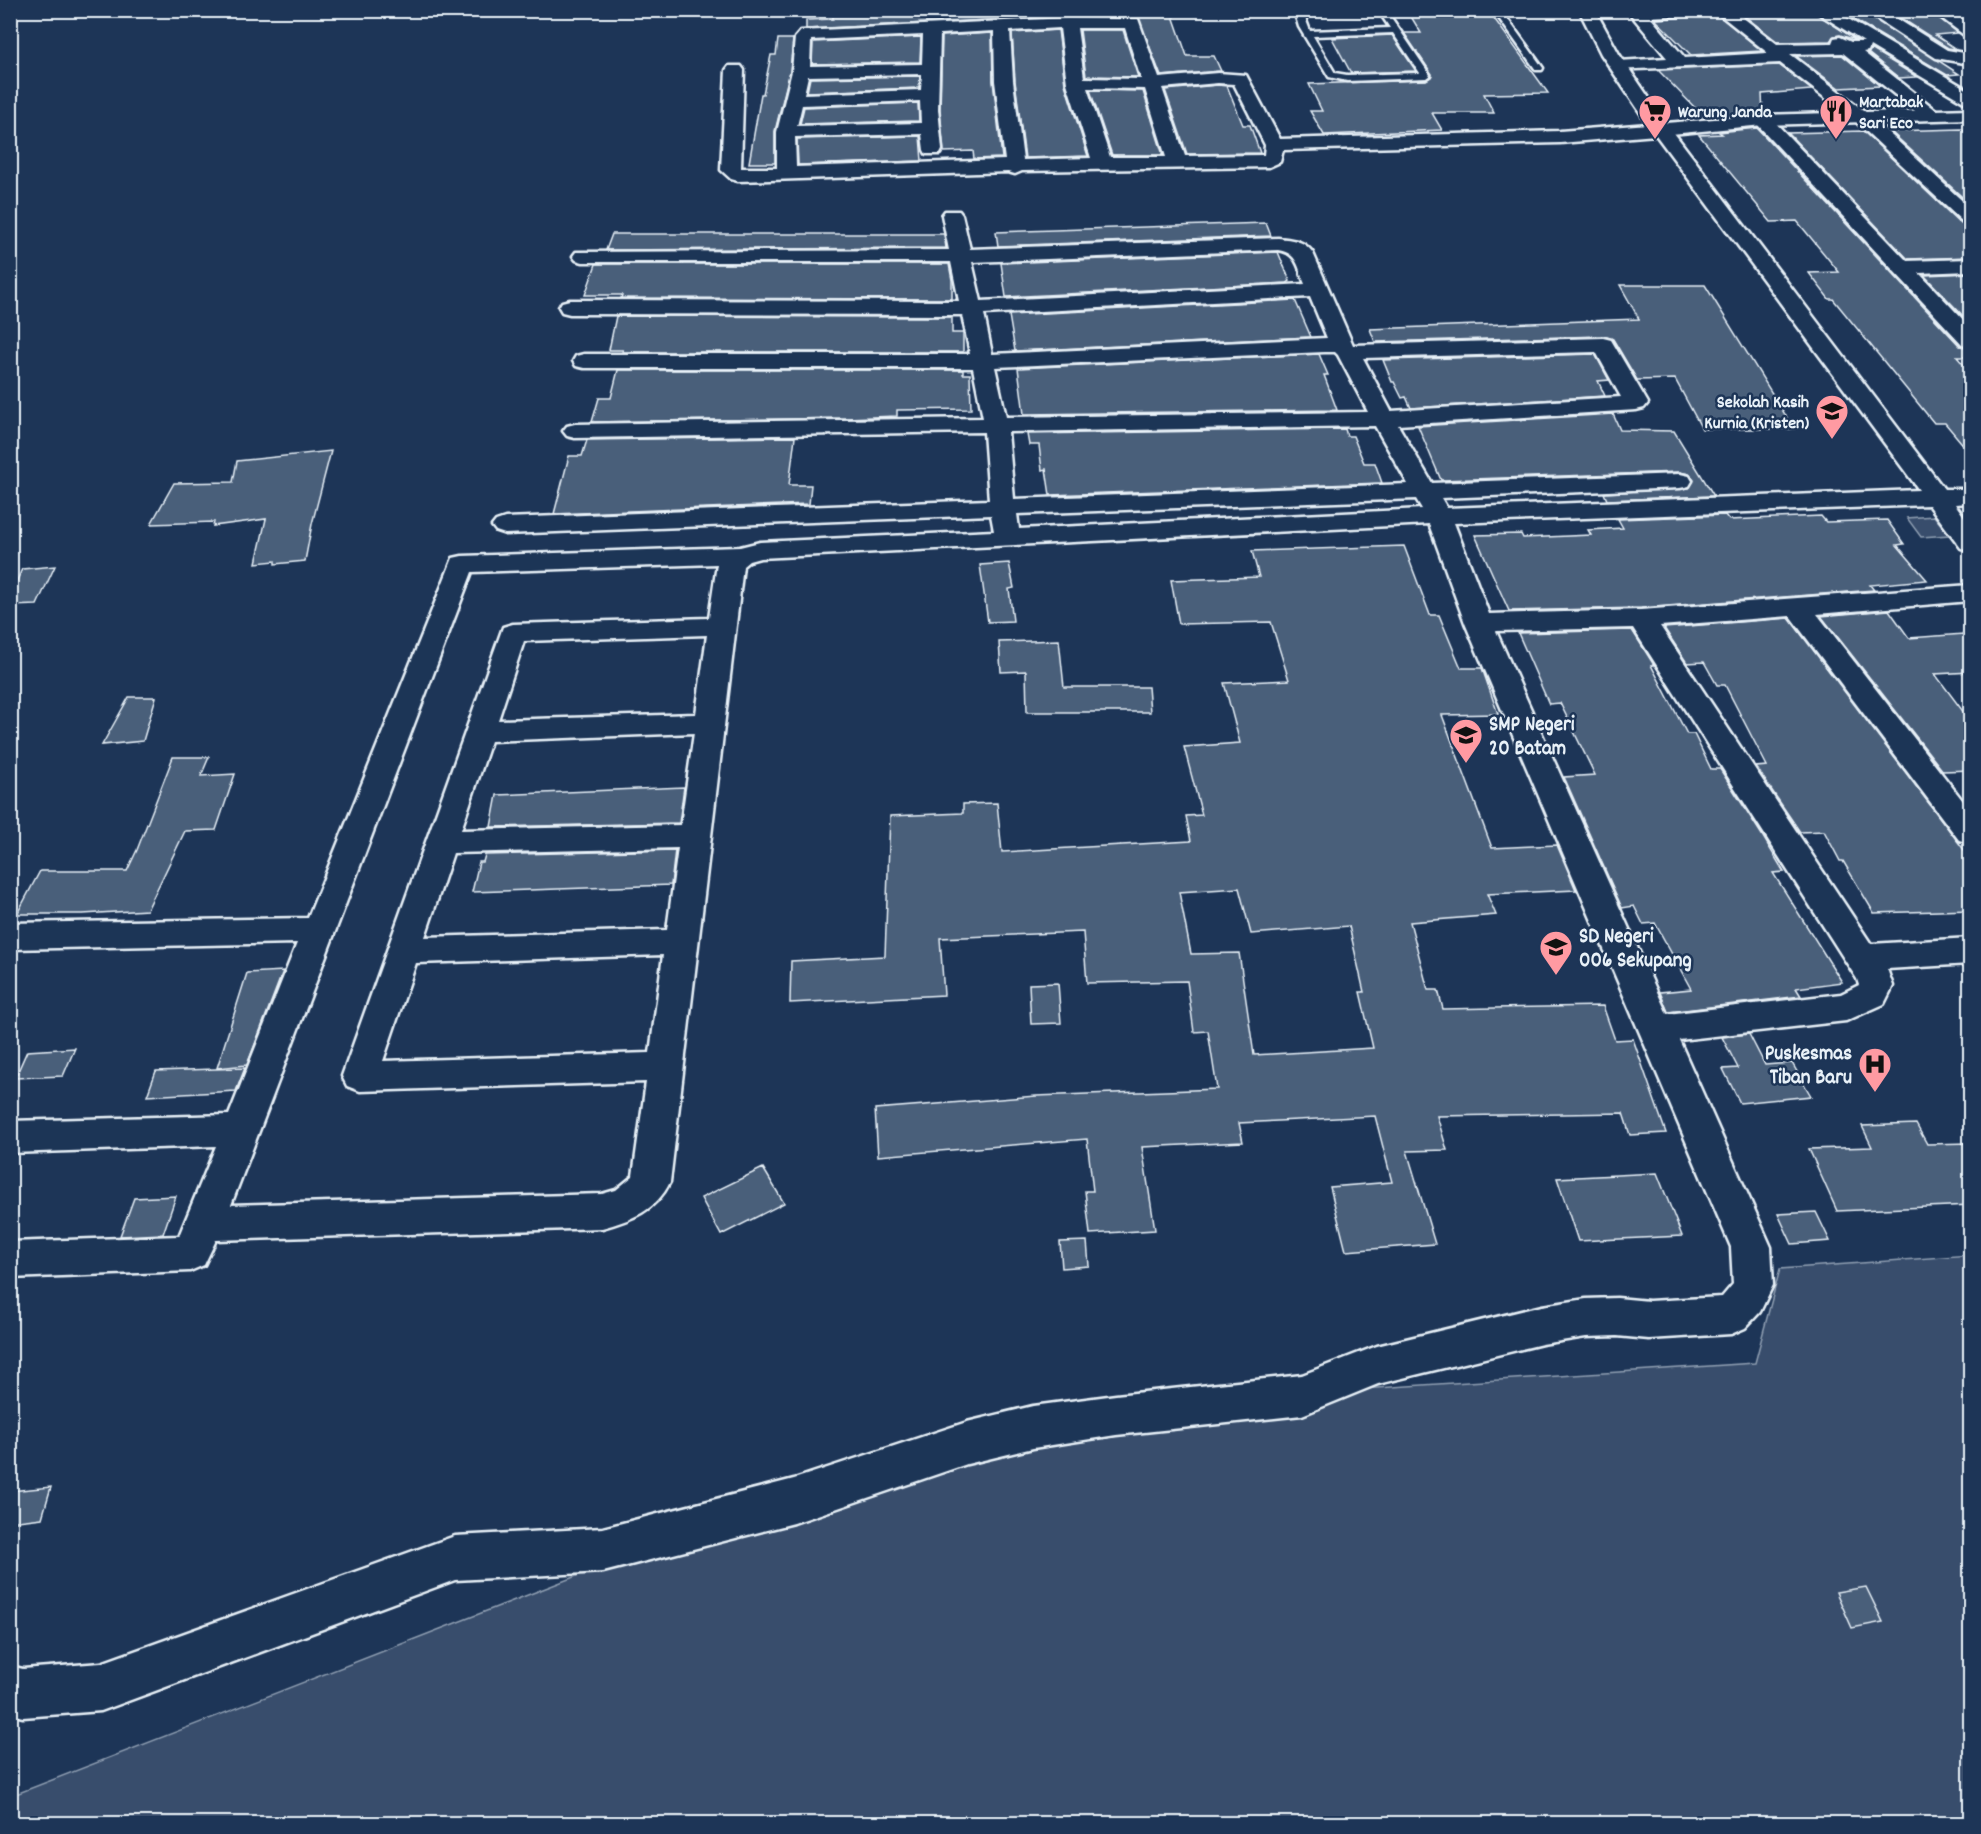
<svg xmlns="http://www.w3.org/2000/svg" width="1981" height="1834" font-family="Dekko,sans-serif">
	<style>
		.green { fill: #374d6c; stroke: #909fb2; stroke-width: 1.5 }
		.building { fill: #495e7a; stroke: #e8f1f8; stroke-width: 1.5; fill-rule: evenodd }
		.lines { fill: none; stroke-linecap: round; stroke-linejoin: round }
		.lane-casing { stroke: #e8f1f8; stroke-width: 5 }
		.street-casing { stroke: #e8f1f8; stroke-width: 5 }
		.secondary-casing { stroke: #e8f1f8; stroke-width: 5 }
		.lane { fill: #1d3557; fill-rule: evenodd }
		.street { fill: #1d3557; fill-rule: evenodd }
		.secondary { fill: #1d3557; fill-rule: evenodd }
		.labels { text-anchor: middle; stroke-width: 5; stroke-linejoin: round; paint-order: stroke }
		.far-poi-label { font-size: 18px; font-weight: bold; fill: #e8f1f8; stroke: #1d3557; text-anchor: start }
		.poi-label { font-size: 21px; font-weight: bold; fill: #e8f1f8; stroke: #1d3557; text-anchor: start }
	</style>
	<rect width="100%" height="100%" fill="#1d3557"/>
	<filter id="ink" filterUnits="userSpaceOnUse"><feTurbulence type="fractalNoise" baseFrequency=".0167" numOctaves="2"/><feDisplacementMap in="SourceGraphic" scale="12" xChannelSelector="R" yChannelSelector="G"/><feConvolveMatrix kernelMatrix="1 2 1 2 8 2 1 2 1" color-interpolation-filters="sRGB"/></filter>
	<g filter="url(#ink)">
		<path class="green" d="M1934,516L1949,535L1921,537L1907,518Z
			M1970,1255V1823L11,1824V1796L741,1512L1103,1406L1755,1363L1780,1269Z"/>
		<path class="building" d="M996,10H1171L1187,56H1214L1221,71L1161,76L1138,17L1068,16L806,29V20L833,19V16L980,13H996Z
			M1407,10H1488L1548,93L1484,94L1494,113H1432L1442,130L1324,135L1310,111H1322L1309,84L1426,80L1431,77L1432,74L1404,33H1421Z
			M1701,10H1712L1762,51L1691,55L1655,19L1691,17Z
			M1737,10H1811L1856,40L1840,35L1834,36L1830,41L1778,42Z
			M1838,10H1861L1959,74L1947,75Z
			M1888,10H1929L1958,33L1935,35L1956,49L1948,48Z
			M1058,30L1065,84L1088,156L1025,158L1015,81L1012,33Z
			M1080,30H1123L1138,77L1086,76Z
			M992,33L993,81L1002,158L974,159L973,151L944,152L940,109L942,36Z
			M1392,35L1416,71L1351,73L1332,38Z
			M921,37L920,62L812,64L813,42Z
			M778,39H793L790,71L775,131V163H749L761,94H763L771,55H776Z
			M1871,49L1917,77L1899,78L1868,53Z
			M1842,55L1880,86L1839,88L1796,56Z
			M1779,65L1812,90L1762,94L1763,113L1705,118L1658,70Z
			M920,76L919,88L807,92L810,78Z
			M1218,85L1227,86L1243,125H1250L1260,153L1187,154L1165,90Z
			M1090,90L1143,91L1163,155H1112Z
			M918,103L919,121L800,124L804,107Z
			M1757,128L1960,346L1971,348V357H1957L1971,373V454L1945,423H1934L1833,299H1829L1809,273L1839,272L1797,221L1771,222L1699,135L1722,134L1719,132Z
			M1962,129L1971,137V205L1890,131Z
			M1863,131L1961,224L1971,226V257L1908,259L1788,133Z
			M920,136L922,161L798,165L797,139Z
			M1266,223L1271,236L998,246L996,232Z
			M612,234H944L946,248L606,250Z
			M1278,252L1290,281L1287,283L1006,297L1001,263Z
			M596,264H949L952,280V299L621,298L622,295H585Z
			M1971,273V324L1924,275Z
			M1620,285H1705L1794,429H1702L1675,379L1637,380L1613,339L1604,336L1375,342L1370,329L1639,319Z
			M1295,300L1311,337L1015,351L1009,315Z
			M616,316L952,317V333H963V352H622L623,350H609Z
			M1319,354L1328,375H1324L1337,410L1024,414L1018,368Z
			M1595,354L1609,380L1598,381L1605,396L1411,408L1406,397L1402,398L1394,382H1392L1383,360Z
			M618,370H963V374H970L971,409L897,410V416L847,418L592,422L599,398H611Z
			M1613,414L1620,430L1674,431L1714,496L1607,500L1604,493L1689,488L1694,480L1689,474L1680,472L1441,480L1418,426Z
			M1345,429L1347,436H1353L1364,463H1375L1382,483L1050,495L1046,469L1042,470L1039,445H1029L1027,434Z
			M795,437L789,485H811L809,504L554,514L569,456H582L587,440Z
			M331,451L312,524L305,561L275,564V561L256,563L266,519L213,526L214,522L151,524L174,483L233,482L237,461Z
			M1725,515L1729,520L1821,516L1826,522L1887,520L1904,544L1897,545L1927,580L1870,585L1874,590L1641,608L1509,611L1475,535L1521,534L1523,538L1591,535L1588,530L1623,528L1618,519Z
			M1404,546L1430,615H1439L1461,668H1482L1498,714L1442,715L1492,848L1557,845L1576,890L1487,894L1496,915L1410,922L1428,990H1438L1443,1009L1603,1006L1615,1040L1633,1039L1666,1133L1630,1135L1623,1113L1437,1116L1447,1150L1407,1151L1435,1244L1346,1251L1330,1187L1392,1182L1375,1116L1239,1123L1243,1142L1142,1147L1155,1230L1090,1234L1085,1191H1093L1087,1139L878,1156L875,1109L1036,1096L1217,1089L1208,1031L1194,1032L1187,981L1087,983L1083,932L940,938L944,995L790,1003L791,961L885,956L890,816L963,813V804L997,803L1002,852L1191,841L1186,816L1202,815L1184,747L1240,743L1224,683L1289,680L1271,622L1179,624L1171,580L1259,577L1252,551ZM1239,888L1251,934L1349,926L1364,992H1360L1373,1048L1254,1055L1239,953L1191,954L1179,892Z
			M1009,563L1014,588L1009,589L1013,621L988,622L980,565Z
			M55,566L37,605L10,606V597L22,569Z
			M1889,610L1909,638L1964,634L1971,643V672L1935,674L1971,722V770L1943,771L1821,616Z
			M1789,618L1971,859V910L1874,913L1843,861H1840L1824,831L1800,832L1756,767L1767,766L1725,685H1717L1704,662L1687,663L1664,628Z
			M1632,630L1654,665H1651L1687,734H1694L1711,769H1720L1762,835L1784,872L1773,873L1842,982L1796,988L1801,996L1668,1012L1660,992L1691,989L1655,923L1643,924L1634,906L1622,908L1564,777L1595,775L1560,703L1549,704L1518,633Z
			M1059,640L1064,687H1148L1150,712H1027L1026,671L1001,672L999,642Z
			M129,697H156L143,741L102,745Z
			M173,757H209L201,776L235,774L216,830L185,831L147,910L83,914H17L40,871H127L137,850Z
			M684,787L679,823L491,827L497,795Z
			M675,850L671,885L472,892L479,862H483L485,855Z
			M283,971L247,1065L217,1068L247,973Z
			M1058,983L1061,1023L1031,1024L1029,984Z
			M1749,1034L1765,1065L1792,1063L1811,1096L1740,1103L1723,1069L1738,1068L1722,1037Z
			M75,1048L63,1076L15,1078L27,1051Z
			M245,1068L236,1091L147,1096L156,1071Z
			M1916,1124L1927,1144L1971,1143V1205L1837,1211L1809,1149L1872,1147L1862,1126Z
			M763,1168L784,1203L721,1235L701,1198Z
			M1657,1173L1682,1236L1578,1241L1557,1178Z
			M176,1196L163,1234L120,1236L134,1198Z
			M1816,1212L1830,1241L1792,1244L1778,1214Z
			M1087,1241L1089,1266L1062,1268L1060,1242Z
			M51,1487L42,1518L10,1522V1491Z
			M1866,1587L1883,1622L1852,1628L1836,1592Z"/>
		<g class="lines">
			<defs>
				<path id="lane" d="M1294,10H1302L1310,31L1390,28L1378,10H1386L1430,75L1426,78L1347,81L1329,77L1299,27ZM1393,33L1420,73L1347,75L1335,73L1313,36Z
					M1493,10H1501L1543,68L1542,70H1536Z"/>
				<path id="street" d="M1632,10H1699L1691,15L1650,17L1685,58L1768,53L1714,10H1733L1777,44L1832,43L1834,38L1840,37L1851,42H1864L1813,10H1833L1970,91V103L1964,102L1870,46L1868,51L1863,52L1936,110L1939,114L1936,118H1924L1843,53L1790,54L1867,113L1970,208V224L1963,222L1855,121L1780,63L1613,70L1610,66L1613,62L1619,61L1667,58L1632,16L1630,13Z
					M1863,10H1883L1947,50L1970,54V64L1936,58Z
					M1931,10H1951L1970,24V36L1964,35Z
					M1068,18L1138,19L1159,78L1218,73L1246,75L1280,139L1560,131L1661,123L1668,125L1944,489H1970V503L1955,504L1970,525V550L1961,548L1929,505L1454,523L1489,614L1641,610L1970,585V601L1817,614L1970,810V843L1959,840L1790,616L1660,626L1871,944L1970,938V964L1887,969L1893,986L1884,1004L1846,1021L1679,1040L1771,1247L1773,1285L1760,1312L1745,1328L1731,1334L1649,1339L1617,1336L1586,1337L1542,1344L1378,1384L1302,1415L1116,1435L1033,1448L967,1464L794,1523L603,1572L455,1580L101,1711L23,1717L10,1714V1666L23,1669L101,1663L455,1536L603,1528L794,1479L967,1422L1033,1406L1116,1395L1302,1375L1377,1346L1542,1306L1586,1299L1617,1298L1649,1301L1722,1297L1733,1284L1731,1247L1465,623L1429,524L760,558L749,561L743,566L670,1182C656,1211 631,1220 602,1228L216,1240L204,1265L190,1271L10,1278V1242L179,1236L216,1146L10,1153V1121L229,1115L297,943L10,949V923L308,918L453,558L462,556L740,547L760,542L994,531L991,515L505,534L496,531L492,526L496,521L505,518L989,500L984,432L575,438L567,436L563,431L567,426L575,424L983,418L973,368H584L576,366L573,361L576,356L584,354H970L962,315L570,314L562,312L559,307L562,302L570,300L959,301L951,262H583L576,260L573,256L576,252L949,250L942,215L945,211H959L962,215L970,249L1278,238C1293,240 1304,240 1313,253L1353,345L1603,338L1611,340L1648,403L1644,408L1636,410L1398,425L1432,483L1680,474L1689,476L1692,481L1689,486L1680,488L1441,498L1447,508L1919,490L1656,135L1560,143L1283,150L1280,162L1269,167L1022,171L1015,174L1008,172L738,181L731,179L721,170L726,70L729,66H741L744,70L741,168H777V132L792,71L795,38L801,31ZM1060,28L1067,83L1091,158L1023,160L1013,81L1010,31ZM1077,28H1125L1141,79L1084,78ZM994,31L995,81L1005,160L796,167L795,137L922,134L924,150L926,154H940L942,150L938,109L940,34ZM923,35L922,64L810,66L811,40ZM922,74L921,90L804,94L808,76ZM1218,83L1234,84L1265,145L1264,155L1185,156L1162,88ZM1087,88L1145,89L1166,157H1110ZM920,101L921,123L797,126L802,105ZM1278,250C1298,253 1298,267 1305,284L981,301L972,262ZM1310,297L1327,338L992,354L984,314ZM1324,352H1335L1338,355L1368,412L1006,417L995,367ZM1596,352L1621,397L1391,411L1363,358ZM1375,426L1408,484L1014,499L1008,432ZM1416,499L1422,509L1019,529L1017,514ZM717,564L709,618L513,624L503,627L342,1076L347,1086L360,1091L646,1082L633,1176L616,1190L602,1194L231,1205L472,572ZM1633,628L1857,979L1859,985L1841,994L1667,1014L1496,631ZM707,635L696,714L498,720L524,641ZM694,733L681,825L461,830L491,741ZM678,848L667,930L425,937L453,853ZM663,955L650,1053L383,1061L416,963Z
					M1763,115L1769,116L1907,261L1970,259V271L1919,273L1970,327V346L1962,344L1757,124L1754,120L1757,116Z"/>
				<path id="secondary" d="M1579,10H1595L1619,54L1666,123L1763,115L1970,109V119L1763,125L1661,135L1654,133L1601,54Z"/>
			</defs>
			<use href="#lane" class="lane-casing"/>
			<use href="#street" class="street-casing"/>
			<use href="#secondary" class="secondary-casing"/>
			<use href="#lane" class="lane"/>
			<use href="#street" class="street"/>
			<use href="#secondary" class="secondary"/>
		</g>
	</g>
	<defs>
		<symbol id="supermarket-pin" viewBox="-11 -11 22 30"><path d="M0 17L-7.5 6A9.5 9.5 0 1 1 7.5 6Z" fill="#ff9aa2" stroke="#1d3557"/><path d="M-6-5.5h2.5l.6 2H6L4.5 2H-2.5L-4.4-4H-6ZM-1.5 3.2a1.3 1.3 0 1 0 .1 0ZM3 3.2a1.3 1.3 0 1 0 .1 0Z" fill="#111"/></symbol>
		<symbol id="restaurant-pin" viewBox="-11 -11 22 30"><path d="M0 17L-7.5 6A9.5 9.5 0 1 1 7.5 6Z" fill="#ff9aa2" stroke="#1d3557"/><path d="M-5-6h1v4h1v-4h1v4h1v-4h1v5L-1.5 .5V6h-2V.5L-5-1ZM5-6V6H3V1.5H1.5Q1.5-4 5-6Z" fill="#111"/></symbol>
		<symbol id="school-pin" viewBox="-11 -11 22 30"><path d="M0 17L-7.5 6A9.5 9.5 0 1 1 7.5 6Z" fill="#ff9aa2" stroke="#1d3557"/><path d="M0-5L7-2L0 1L-7-2ZM-4 1L0 2.5L4 1V4Q0 6-4 4Z" fill="#111"/></symbol>
		<symbol id="hospital-pin" viewBox="-11 -11 22 30"><path d="M0 17L-7.5 6A9.5 9.5 0 1 1 7.5 6Z" fill="#ff9aa2" stroke="#1d3557"/><path d="M-5-5h3v3.5h4V-5h3V5h-3V1.5h-4V5h-3Z" fill="#111"/></symbol>
	</defs>
	<g fill-rule="evenodd">
		<use href="#supermarket-pin" x="1636" y="92" width="38" height="52"/>
		<use href="#restaurant-pin" x="1817" y="92" width="38" height="52"/>
		<use href="#school-pin" x="1813" y="392" width="38" height="52"/>
		<use href="#school-pin" x="1447" y="716" width="38" height="52"/>
		<use href="#school-pin" x="1537" y="928" width="38" height="52"/>
		<use href="#hospital-pin" x="1856" y="1045" width="38" height="52"/>
	</g>
	<g class="labels">
		<g class="far-poi-label">
			<text x="1859" y="107">Martabak<tspan x="1859" dy="21">Sari Eco</tspan></text>
			<text x="1678" y="117">Warung Janda</text>
			<text x="1809" y="407" text-anchor="end">Sekolah Kasih<tspan x="1809" dy="21">Kurnia (Kristen)</tspan></text>
		</g>
		<g class="poi-label">
			<text x="1489" y="730">SMP Negeri<tspan x="1489" dy="24">20 Batam</tspan></text>
			<text x="1579" y="942">SD Negeri<tspan x="1579" dy="24">006 Sekupang</tspan></text>
			<text x="1852" y="1059" text-anchor="end">Puskesmas<tspan x="1852" dy="24">Tiban Baru</tspan></text>
		</g>
	</g>
	<rect width="1981" height="1834" fill="none" stroke="#1d3557" stroke-width="36"/>
	<rect x="18" y="18" width="1945" height="1798" fill="none" stroke="#e8f1f8" stroke-width="2" filter="url(#ink)"/>
</svg>
